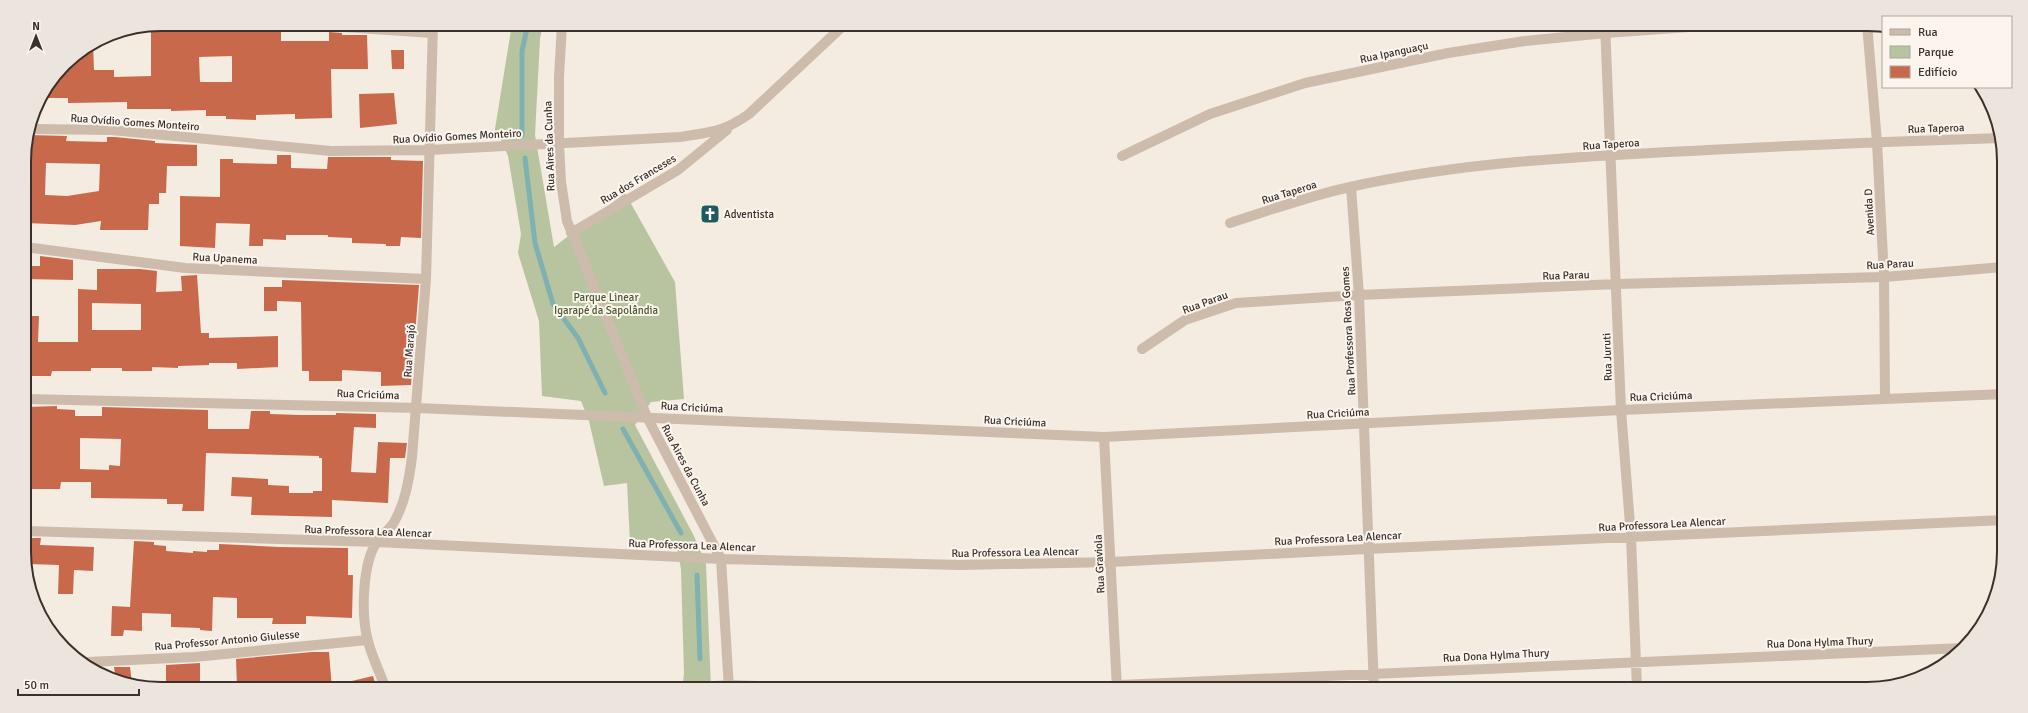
<svg xmlns="http://www.w3.org/2000/svg" width="2028" height="713" font-family="Signika,sans-serif">
	<style>
		.green { fill: #b8c4a0 }
		.lines { fill: none; stroke-linecap: round; stroke-linejoin: round }
		.stream { stroke: #7fb0b2; stroke-width: 5 }
		.building { fill: #c8694b; fill-rule: evenodd }
		.minor { stroke: #cdbbac; stroke-width: 10 }
		.tertiary { stroke: #cdbbac; stroke-width: 10 }
		.labels { text-anchor: middle; stroke-width: 4; stroke-linejoin: round; paint-order: stroke }
		.street-label { font-size: 11px; fill: #3b302b; stroke: #fbf5ee }
		.poi-label { font-size: 11px; fill: #3b302b; stroke: #fbf5ee; text-anchor: start }
		.park-label { font-size: 11px; fill: #4a5a2e; stroke: #fbf5ee }
		.rim { fill: none; stroke: #3b302b; stroke-width: 2 }
	</style>
	<rect width="100%" height="100%" fill="#f4ebe1"/>
	<path class="green" d="M512,24H543L540,39L535,135L554,247L625,193L675,282L684,399L651,402L635,425L694,536L706,564L711,689H682L684,674L681,569L676,543H630L627,483L604,486L589,421L581,401L542,396L539,321L518,253L521,234L508,156L501,140L494,135Z"/>
	<g class="lines">
		<path class="stream" d="M522,135V51L528,24
			M525,158L535,243L553,304L578,338L605,393
			M623,429L681,533
			M697,575L700,659"/>
	</g>
	<path class="building" d="M161,24H217V29H281V41H329V32L342,33V35H367L368,69H331L332,118L295,119V114L256,115V120L226,119V116H206V110L171,111V109H127V102L68,103V98H40L71,58L93,44L94,70H114V77L151,76V26ZM232,56V82H200L199,57Z
		M391,50H404V69H392Z
		M394,93L397,124L360,128L359,94Z
		M29,135L67,136L66,141L107,142V137H115L155,141V143L197,145V166H167L166,193H159V204H149L148,230H100L101,221L75,225L25,223V201H31L32,161H24V152ZM46,163L100,164L99,191L67,196L45,195Z
		M277,155H291V168L327,169L328,157H391V160L423,161L421,238L401,237L400,246H386V244L352,243V238L328,237V235H286V240L263,239V246H249L250,224L216,223L215,248L180,246V196L220,197V159H233V163L277,164Z
		M40,256L73,260V280L25,279V266H40Z
		M97,269H140L157,271L156,292L182,291L181,276L197,275L201,333H209V338L278,336V367L237,369V363H209V365L178,366V368L152,367V371H122V368H91V371H52L51,376H26L25,316H39L38,342H78V289L97,290ZM92,303L141,304V330H92Z
		M282,280L419,285L411,385L381,386V372L342,370V381H309V371H302L301,302L277,301V311H264V287H282Z
		M57,406V409L75,410V416H102V407L208,410V429H249L251,411H270V414L300,415H336V413L376,414V428L354,427L351,472L376,473L378,442L407,443L405,458H390L388,503L332,500V517L251,515L252,497L231,496L232,477L268,479V485L289,486V493H313V491H322V458H319V456L206,453L204,511H182L183,504H167V499L91,498V482H61L60,489H26V407ZM80,438L121,439L120,466L109,465V470L80,469Z
		M28,538H41L40,545L94,547L93,571L74,570L73,594H58L59,565L28,564Z
		M134,541L154,542V545L166,546V551L193,553V551L207,552V550H219V544L279,547L348,548V575H353L352,618L306,616V624H272L273,618H237V598L213,597L212,631L200,630V628L171,627V614L142,613V631L124,630L123,636H111L112,606L130,607Z
		M312,652H329L332,689H280V687H254V686H237L236,659Z
		M200,663V687H166V665Z
		M114,667H130L132,684L116,681Z
		M373,676L377,689H339V684Z"/>
	<g class="lines">
		<path class="minor" d="M300,24L432,33
			M562,24L559,77V143L561,182L567,221L647,417L721,559L729,689
			M1605,24L1621,410L1631,537L1637,689
			M1867,24L1877,142L1884,277L1885,399
			M31,129L111,130L331,151L429,150L680,137C710,132 724,132 749,114L845,24
			M1122,156L1210,114L1305,83L1448,53L1525,41L1606,33L1731,24
			M1351,187L1359,295L1374,689
			M1230,223C1270,210 1309,196 1350,187C1467,161 1589,156 1708,150C1806,145 1903,141 2001,138
			M571,233L678,170L727,130
			M25,247L185,268L426,279
			M1142,349L1185,320L1236,303L1359,295L1617,284L1884,277L2003,267
			M1104,437L1117,689
			M26,531L377,542L721,559L960,565L1111,562L1367,549L2004,520
			M88,662L194,657L367,640
			M386,689C380,673 372,657 368,641C361,616 362,563 377,542C381,536 388,531 393,524C405,504 409,480 412,457L426,279L433,24
			M673,689L729,685L844,689
			M1030,689L1963,648"/>
		<path class="tertiary" d="M26,399L417,408L1104,437L1621,410L2004,394"/>
	</g>
	<defs>
		<symbol id="church-square" viewBox="-11 -11 22 22"><rect x="-9" y="-9" width="18" height="18" rx="4" fill="#1f5a5e" stroke="#fbf5ee"/><path d="M-1.2-6h2.4v3.5h3.3v2.4h-3.3V6h-2.4V-.1h-3.3v-2.4h3.3Z" fill="#fff"/></symbol>
	</defs>
	<g fill-rule="evenodd">
		<use href="#church-square" x="699" y="203" width="22" height="22"/>
	</g>
	<g class="labels">
		<g class="street-label">
			<text transform="translate(1394 52) rotate(-12)" y="4">Rua Ipanguaçu</text>
			<text transform="translate(135 122) rotate(4)" y="4">Rua Ovídio Gomes Monteiro</text>
			<text transform="translate(1936 128) rotate(-2)" y="4">Rua Taperoa</text>
			<text transform="translate(457 136) rotate(-3)" y="4">Rua Ovídio Gomes Monteiro</text>
			<text transform="translate(1611 144) rotate(-4)" y="4">Rua Taperoa</text>
			<text transform="translate(549 146) rotate(-92)" y="4">Rua Aires da Cunha</text>
			<text transform="translate(638 179) rotate(-31)" y="4">Rua dos Franceses</text>
			<text transform="translate(1289 192) rotate(-17)" y="4">Rua Taperoa</text>
			<text transform="translate(1869 212) rotate(-93)" y="4">Avenida D</text>
			<text transform="translate(225 258) rotate(3)" y="4">Rua Upanema</text>
			<text transform="translate(1890 264) rotate(-3)" y="4">Rua Parau</text>
			<text transform="translate(1566 275) rotate(-2)" y="4">Rua Parau</text>
			<text transform="translate(1205 302) rotate(-20)" y="4">Rua Parau</text>
			<text transform="translate(1348 331) rotate(-93)" y="4">Rua Professora Rosa Gomes</text>
			<text transform="translate(409 351) rotate(-86)" y="4">Rua Marajó</text>
			<text transform="translate(1607 357) rotate(-92)" y="4">Rua Juruti</text>
			<text transform="translate(368 394) rotate(2)" y="4">Rua Criciúma</text>
			<text transform="translate(1661 396) rotate(-2)" y="4">Rua Criciúma</text>
			<text transform="translate(692 407) rotate(3)" y="4">Rua Criciúma</text>
			<text transform="translate(1338 413) rotate(-3)" y="4">Rua Criciúma</text>
			<text transform="translate(1015 421) rotate(3)" y="4">Rua Criciúma</text>
			<text transform="translate(686 465) rotate(62)" y="4">Rua Aires da Cunha</text>
			<text transform="translate(1662 524) rotate(-3)" y="4">Rua Professora Lea Alencar</text>
			<text transform="translate(368 531) rotate(2)" y="4">Rua Professora Lea Alencar</text>
			<text transform="translate(1338 538) rotate(-3)" y="4">Rua Professora Lea Alencar</text>
			<text transform="translate(692 545) rotate(2)" y="4">Rua Professora Lea Alencar</text>
			<text transform="translate(1015 552) rotate(-1)" y="4">Rua Professora Lea Alencar</text>
			<text transform="translate(1099 564) rotate(-93)" y="4">Rua Graviola</text>
			<text transform="translate(227 640) rotate(-5)" y="4">Rua Professor Antonio Giulesse</text>
			<text transform="translate(1820 642) rotate(-2)" y="4">Rua Dona Hylma Thury</text>
			<text transform="translate(1496 655) rotate(-3)" y="4">Rua Dona Hylma Thury</text>
		</g>
		<g class="poi-label">
			<text x="724" y="218">Adventista</text>
		</g>
		<g class="park-label">
			<text x="606" y="301">Parque Linear<tspan x="606" dy="13">Igarapé da Sapolândia</tspan></text>
		</g>
	</g>
	<path d="M0 0H2028V713H0ZM161 31H1867A130 130 0 0 1 1997 161V552A130 130 0 0 1 1867 682H161A130 130 0 0 1 31 552V161A130 130 0 0 1 161 31Z" fill="#ece5de" fill-rule="evenodd"/>
	<path class="rim" d="M161 31H1867A130 130 0 0 1 1997 161V552A130 130 0 0 1 1867 682H161A130 130 0 0 1 31 552V161A130 130 0 0 1 161 31Z"/>
	<rect x="1882" y="16" width="130" height="72" fill="#fbf5ee" stroke="#aea6a0"/>
	<rect x="1890" y="29" width="20" height="6" fill="#cdbbac" stroke="#aea6a0"/>
	<text x="1918" y="36" font-size="12" fill="#3b302b">Rua</text>
	<rect x="1890" y="46" width="20" height="12" fill="#b8c4a0" stroke="#aea6a0"/>
	<text x="1918" y="56" font-size="12" fill="#3b302b">Parque</text>
	<rect x="1890" y="66" width="20" height="12" fill="#c8694b" stroke="#aea6a0"/>
	<text x="1918" y="76" font-size="12" fill="#3b302b">Edifício</text>
	<g transform="translate(36 36)" stroke="#fbf5ee" stroke-width="3" paint-order="stroke">
	<path d="M0-3L7 15L0 10L-7 15Z" fill="#3b302b"/>
	<text y="-6" font-size="11" font-weight="bold" text-anchor="middle" fill="#3b302b">N</text>
	</g>
	<path d="M18 689v6h121v-6" fill="none" stroke="#3b302b" stroke-width="2"/>
	<text x="24" y="689" font-size="12" fill="#3b302b" stroke="#fbf5ee" stroke-width="3" paint-order="stroke">50 m</text>
</svg>
